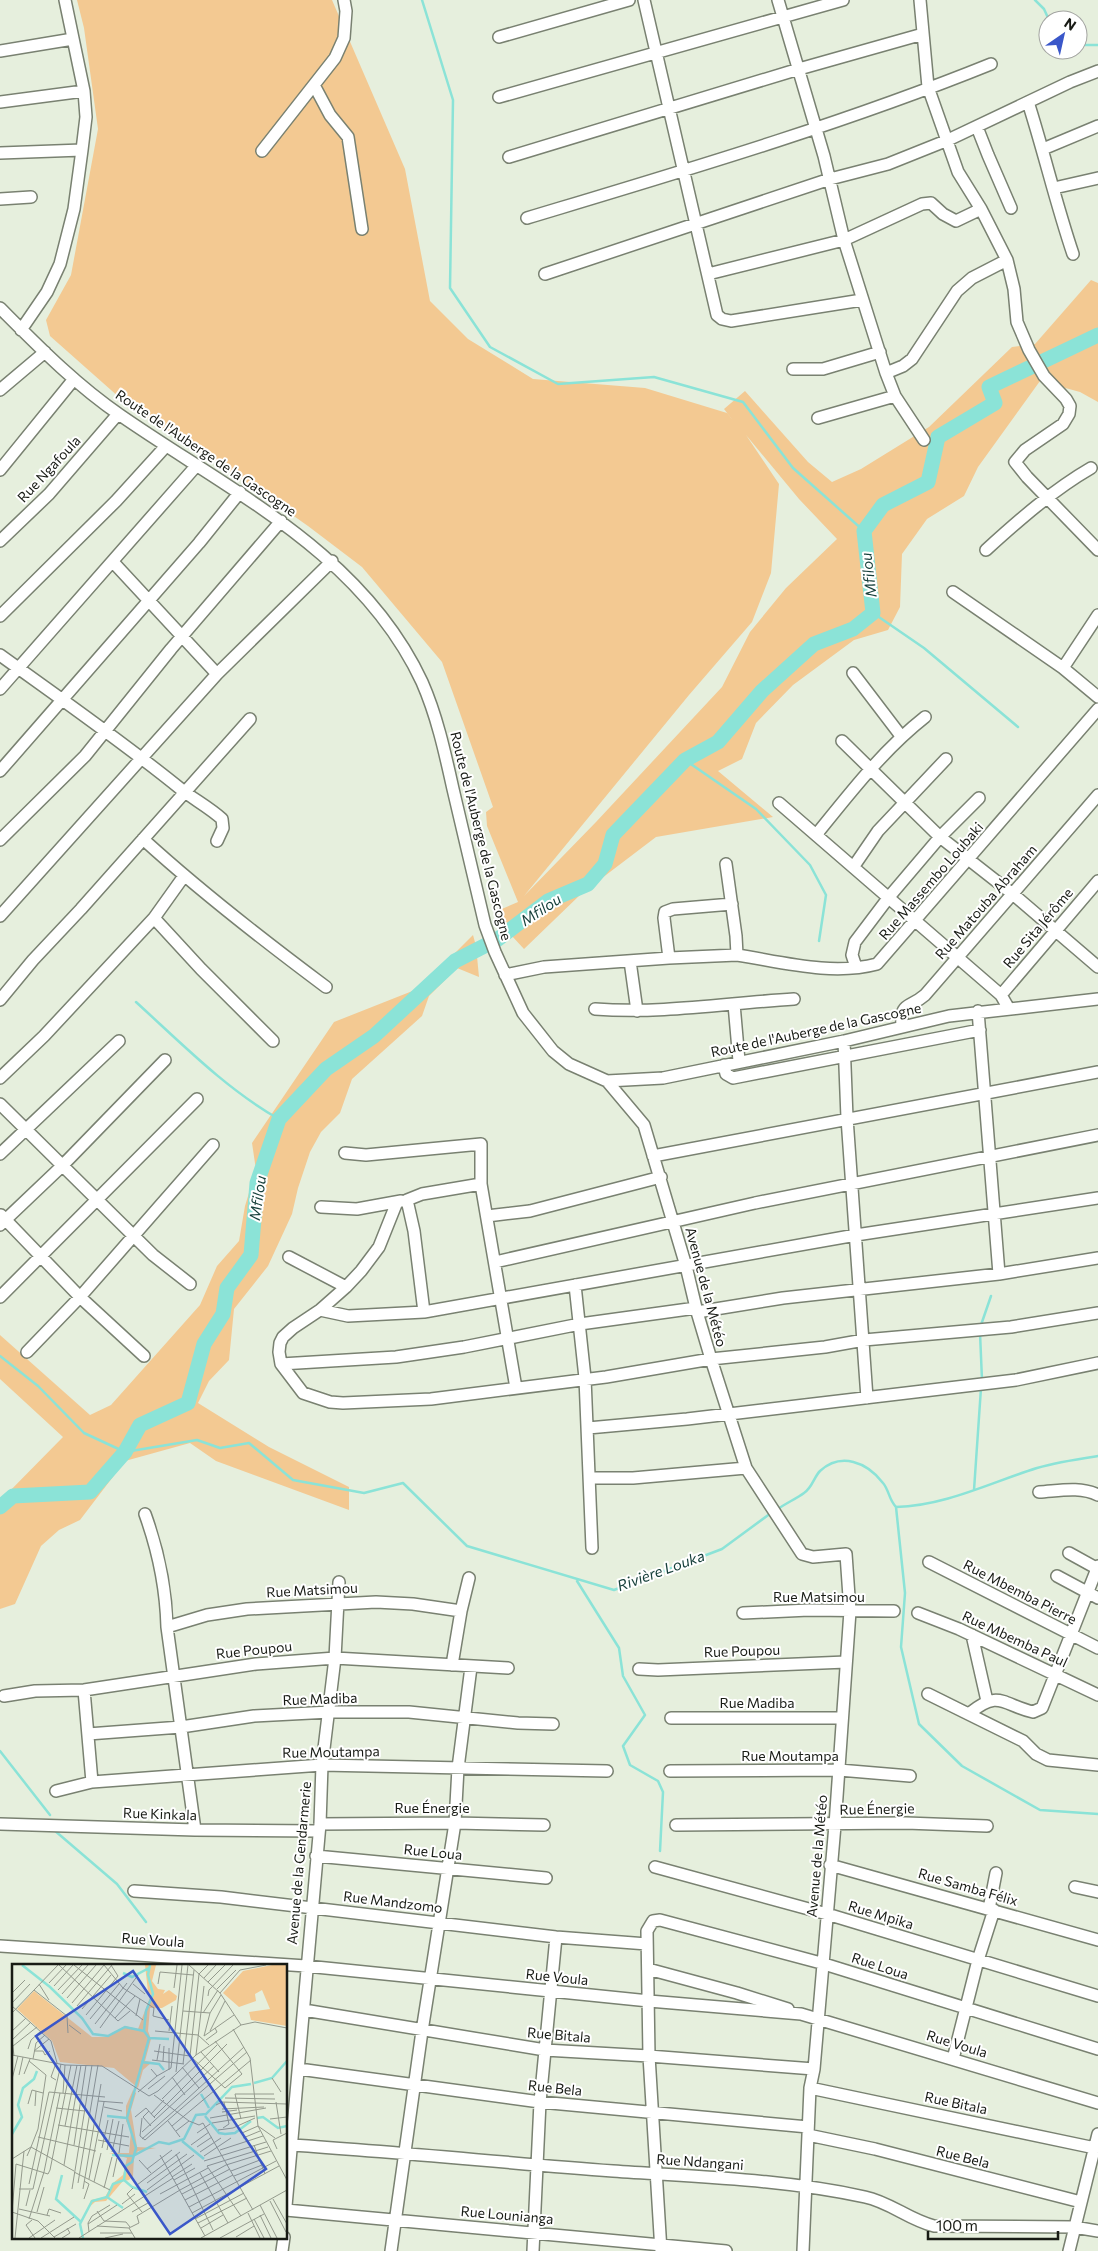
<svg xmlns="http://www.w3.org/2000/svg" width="1098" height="2251" font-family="Commissioner,sans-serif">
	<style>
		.green { fill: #f3c992; fill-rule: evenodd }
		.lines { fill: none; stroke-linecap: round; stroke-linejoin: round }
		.stream { stroke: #8be3d7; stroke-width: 2.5 }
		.river { stroke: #8be3d7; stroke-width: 15 }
		.minor-casing { stroke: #798171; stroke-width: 14 }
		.minor { stroke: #fff; stroke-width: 11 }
		.labels { text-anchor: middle; stroke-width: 4; stroke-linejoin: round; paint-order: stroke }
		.street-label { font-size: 14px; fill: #181b15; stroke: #fff }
		.water-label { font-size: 15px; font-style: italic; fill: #17403b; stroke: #fff }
		.inset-river { fill: none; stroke: #8be3d7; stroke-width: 2.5 }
		.inset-road { fill: none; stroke: #949a8d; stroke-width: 1 }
		.view { fill: #3a57c9; fill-opacity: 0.15; stroke: #3a57c9; stroke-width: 2.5 }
		.inset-edge { fill: none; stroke: #181b15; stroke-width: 2.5 }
	</style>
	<rect width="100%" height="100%" fill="#e6efdd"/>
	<path class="green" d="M77,0H332L405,169L430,301L468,339L533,379L645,388L727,413L735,423L724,409L745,391L808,462L832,482L861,469L929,427L1012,347L1035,344L1091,280L1098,283V402L1080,392L1040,381L978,467L964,496L927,519L902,554L900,607L888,630L854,640L793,685L756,723L742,759L718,771L773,817L656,837L581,894L524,949L500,923L497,911L518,902L487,826L486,812L493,807L442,662L362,567L308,526L234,474L129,406L50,336L46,320L71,275L98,129L84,28ZM746,435L799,499L837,539L786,588L750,632L722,687L596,822L524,896L689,695L752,622L771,573L779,484Z
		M473,935L476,946L479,977L457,968L429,996L422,1016L352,1079L340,1113L321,1132L310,1152L298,1188L292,1214L268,1266L234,1309L229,1360L209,1381L198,1403L269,1447L349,1487V1510L216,1461L190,1443L125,1461L80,1520L59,1530L41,1546L15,1604L0,1609V1501L63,1437L0,1379V1335L90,1415L111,1405L200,1305L217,1266L239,1241L245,1206L256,1170L252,1143L334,1022L420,988Z"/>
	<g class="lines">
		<path class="stream" d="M422,0L453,100L450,288L490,347L558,384L654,377L743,402L793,468L864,531
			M1035,0L1044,9L1049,20
			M1078,45H1098
			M873,613L924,648L1018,727
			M685,760L756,809L810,865L826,895L819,941
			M136,1002C180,1042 227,1090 279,1119
			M981,1325L991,1296
			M980,1333L982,1380
			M0,1356L38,1386L84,1433L125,1452L197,1440L220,1448L249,1443L293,1480L364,1493L403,1483L467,1546L614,1590L722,1549L771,1513
			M974,1490L981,1388
			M896,1507L905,1593L901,1647L919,1724L962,1766L1040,1810L1098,1814
			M778,1509C786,1503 796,1499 804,1493C812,1488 814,1477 820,1471C841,1452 867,1462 883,1483C889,1490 889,1500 896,1507C945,1506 992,1482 1037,1468C1057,1462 1078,1459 1098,1456
			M577,1581L619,1648L623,1676L645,1715L623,1746L630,1765L658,1781L663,1792L660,1851
			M0,1751L50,1815
			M54,1830L117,1884L146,1922"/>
		<path class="river" d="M0,1507L13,1496L90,1492L125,1452L140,1425L188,1403L204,1344L223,1314L227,1288L251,1255L257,1183L279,1119L326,1069L374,1036L455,961L498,939L548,901L588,884L605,864L613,835L685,760L718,742L762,691L814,644L853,629L873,613L864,531L883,505L928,482L938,437L995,403L989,387L1098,335"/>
		<defs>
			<path id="minor" d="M644,0L717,315L722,319L731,321L862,300
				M778,0L824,156L844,240L886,373L895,396L924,440
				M920,0L928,87L958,172L981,209L1007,260L1014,289L1017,322L1029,350L1044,376L1066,399L1070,406L1069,414L1063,424L1025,450L1015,462L1027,477L1098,550
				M499,37L629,0
				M0,51L73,39
				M314,85L330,115L348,137L362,229
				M499,97L843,0
				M0,102L84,91
				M1028,102C1044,152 1056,204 1073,254
				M977,127L988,155L1011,208
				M1043,149L1098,126
				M262,151L335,58L344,38L346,11L344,0
				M0,153L82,150
				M509,157L799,69L923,34
				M1054,188L1098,178
				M0,199L31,197
				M527,218C683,171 840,125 991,64
				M545,274L830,179L888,164L948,140L1070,82L1098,71
				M708,274L844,240L922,204L931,203L943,214L956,221L981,209
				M0,308C38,346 76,385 120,415C231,492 362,553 422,682C437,716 445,753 453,789C464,834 474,880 485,925L495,952L523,1013L553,1051L569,1064L607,1081L663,1078L844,1041L949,1016L1098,999
				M21,330L47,292L60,264L74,209L82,150L86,117L84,91L65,0
				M793,369H823L880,352
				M886,373L903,366L912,359L957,291L972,278L1007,260
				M0,390L45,352
				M818,418L895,396
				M0,470L74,379
				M0,541L49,494L118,414
				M986,550C1019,520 1053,490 1091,468
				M113,562L217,674
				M953,592L1063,668L1098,697
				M0,616L116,501L166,446
				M0,655C61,699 123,742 182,790C195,800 210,808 222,819L223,828L217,841
				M1063,668L1098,615
				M853,673L901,736
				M0,689L197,465
				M842,741L940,837L1014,895L1098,967
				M0,771L199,543L240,492
				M779,803L1001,995L1009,1009
				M816,835C850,793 883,750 925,717
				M143,839C201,892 263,940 326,987
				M0,840L85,756L171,649L281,521
				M854,866L878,831L946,759
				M0,916L217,674L332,561
				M154,918L201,969L273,1041
				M737,955C782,962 832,976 877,964L1098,709
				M669,958L664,918L665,912L673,909L732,904
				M630,961L637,1011
				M856,967L852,955L855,942L889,897L940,837L979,798
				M505,975L544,967L669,958L737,955L736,936L726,864
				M1001,995L1098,881
				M0,1000L33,960L81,909L250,719
				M734,1004L739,1061
				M595,1009C662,1014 727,1003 794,999
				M978,1011L999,1274
				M902,1027C900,1001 909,1009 925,995L1098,795
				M844,1041L847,1118L867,1398
				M724,1065L726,1074L733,1078L980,1030
				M0,1078L44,1036L154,918L184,876
				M607,1081L644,1125L686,1266L697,1312L711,1359L746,1468L802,1554L813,1557L846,1554L850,1611L835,1825L814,2069L810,2088L803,2251
				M0,1104L153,1255L190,1284
				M345,1153L366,1155L481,1144V1184L516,1388
				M0,1154L119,1041
				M653,1156L1098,1072
				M397,1202L379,1247L361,1271L346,1287L320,1310L293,1328L283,1337L280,1343L279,1352L281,1364L303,1393L330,1402L343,1403L431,1399L606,1377L711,1359L825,1347L864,1340L1011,1327L1098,1313
				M321,1207L357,1209L401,1201
				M1,1215L80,1297L144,1356
				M487,1216L530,1211L661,1177
				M0,1225L62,1166L165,1060
				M289,1257L346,1287
				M495,1262L755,1203L1098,1135
				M575,1285L585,1378L592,1548
				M0,1297L197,1099
				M320,1310L348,1316L424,1312L856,1235L1098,1198
				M424,1312L414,1231L407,1200L422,1194L481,1184
				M697,1312L783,1298L999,1274L1098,1258
				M27,1352L80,1297L213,1145
				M281,1364L396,1357L464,1347L580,1324L696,1308
				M588,1428L687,1419L1016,1380L1098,1363
				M590,1478H633L746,1468
				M1039,1492C1058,1491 1080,1486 1098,1495
				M145,1514C158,1550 166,1589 167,1627L195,1830
				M1069,1553L1098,1569
				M929,1562L1098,1648
				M1057,1576L1098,1598
				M743,1613L809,1610L894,1611
				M918,1613L959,1629L1098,1695
				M167,1627L207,1615L247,1609L376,1602L413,1604L461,1611
				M972,1635L987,1701
				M452,1665L461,1611L469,1578
				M639,1669L658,1670L846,1662
				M84,1690L92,1782
				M928,1694L1023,1741L1036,1754L1048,1760L1098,1765
				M4,1696L35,1691L84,1690L256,1664L335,1658L508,1668
				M970,1713C999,1689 1003,1705 1033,1712L1042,1708L1098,1566
				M671,1718H842
				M88,1734L181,1727L254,1716L330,1712H409L518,1723L553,1724
				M670,1771L839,1770L910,1776
				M56,1791L92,1782L322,1765L607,1771
				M0,1824L195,1830L319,1831
				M320,1824L455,1823L544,1825
				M676,1825L906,1823L987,1826
				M316,1856L546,1878
				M830,1865L1098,1940
				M655,1867L827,1914L1098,1996
				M1075,1887L1098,1892
				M134,1891L221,1897L556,1937L647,1944
				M989,1909L996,1873
				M0,1946L306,1966L649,2001L801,2014L1098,2103
				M648,1969L737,1993L788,2009
				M304,2010L545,2050L649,2056L814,2069
				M953,2059L978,1960L994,1910
				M299,2069L540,2102L808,2127
				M810,2088L1095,2148
				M808,2135L875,2149L1081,2202
				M292,2145C399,2152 506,2163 613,2171C697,2177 783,2179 865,2197C890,2202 909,2220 934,2226L1074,2227L1098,2231
				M286,2206L320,1824L322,1765L335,1658L339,1582
				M286,2210L726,2251
				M282,2251L284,2237
				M391,2251L422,2031L455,1823L458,1768L471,1667
				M533,2251L540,2102L556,1937
				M661,2251L649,2056L647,1931L653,1921L660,1920L821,1963L1098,2049
				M1069,2251L1098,2134"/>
		</defs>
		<use href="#minor" class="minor-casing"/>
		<use href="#minor" class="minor"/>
	</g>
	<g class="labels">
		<g class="street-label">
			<text transform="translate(206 453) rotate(34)" y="5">Route de l'Auberge de la Gascogne</text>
			<text transform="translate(49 469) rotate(-47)" y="5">Rue Ngafoula</text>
			<text transform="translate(481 836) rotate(76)" y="5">Route de l'Auberge de la Gascogne</text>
			<text transform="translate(931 881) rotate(-49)" y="5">Rue Massembo Loubaki</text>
			<text transform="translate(986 902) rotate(-49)" y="5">Rue Matouba Abraham</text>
			<text transform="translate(1038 928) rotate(-50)" y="5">Rue Sita Jérôme</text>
			<text transform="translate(816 1030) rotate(-12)" y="5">Route de l'Auberge de la Gascogne</text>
			<text transform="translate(706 1287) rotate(75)" y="5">Avenue de la Météo</text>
			<text transform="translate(312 1590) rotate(-3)" y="5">Rue Matsimou</text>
			<text transform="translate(1020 1592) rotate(27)" y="5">Rue Mbemba Pierre</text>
			<text x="819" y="1602">Rue Matsimou</text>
			<text transform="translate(1015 1639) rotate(25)" y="5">Rue Mbemba Paul</text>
			<text transform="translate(254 1650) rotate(-6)" y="5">Rue Poupou</text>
			<text transform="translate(742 1651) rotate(-2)" y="5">Rue Poupou</text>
			<text transform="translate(320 1699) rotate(-2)" y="5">Rue Madiba</text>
			<text x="757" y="1708">Rue Madiba</text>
			<text transform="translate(331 1752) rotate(-1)" y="5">Rue Moutampa</text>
			<text x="790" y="1761">Rue Moutampa</text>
			<text x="432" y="1813">Rue Énergie</text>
			<text transform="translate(877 1809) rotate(-1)" y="5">Rue Énergie</text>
			<text transform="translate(160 1814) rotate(2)" y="5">Rue Kinkala</text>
			<text transform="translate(433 1852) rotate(6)" y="5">Rue Loua</text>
			<text transform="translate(817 1856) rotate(-85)" y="5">Avenue de la Météo</text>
			<text transform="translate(299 1863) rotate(-85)" y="5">Avenue de la Gendarmerie</text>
			<text transform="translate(968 1887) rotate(16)" y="5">Rue Samba Félix</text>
			<text transform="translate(393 1902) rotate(7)" y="5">Rue Mandzomo</text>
			<text transform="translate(881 1915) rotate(17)" y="5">Rue Mpika</text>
			<text transform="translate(153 1940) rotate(4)" y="5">Rue Voula</text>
			<text transform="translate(880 1966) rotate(18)" y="5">Rue Loua</text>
			<text transform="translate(557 1977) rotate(6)" y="5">Rue Voula</text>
			<text transform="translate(559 2035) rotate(5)" y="5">Rue Bitala</text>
			<text transform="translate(957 2044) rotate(17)" y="5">Rue Voula</text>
			<text transform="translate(555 2088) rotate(6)" y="5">Rue Bela</text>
			<text transform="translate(956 2103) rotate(12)" y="5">Rue Bitala</text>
			<text transform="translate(963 2157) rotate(14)" y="5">Rue Bela</text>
			<text transform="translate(700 2162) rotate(4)" y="5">Rue Ndangani</text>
			<text transform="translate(507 2215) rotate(5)" y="5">Rue Lounianga</text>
		</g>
		<g class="water-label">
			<text transform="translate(869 575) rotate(-97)" y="5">Mfilou</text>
			<text transform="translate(541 910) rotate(-33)" y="5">Mfilou</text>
			<text transform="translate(258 1198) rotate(-82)" y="5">Mfilou</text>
			<text transform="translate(661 1571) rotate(-20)" y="5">Rivière Louka</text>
		</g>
	</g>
	<g transform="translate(12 1964)">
		<rect width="275" height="275" fill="#e6efdd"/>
		<path d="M133,1H144L140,17L146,25L153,26L151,30L157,26L165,32L164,36L150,44H138L136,67L139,75L133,97L140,98L131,106L126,124L102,104L48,98L40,77L5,45L22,27L80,73H93L113,62L126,65L139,31L136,28ZM260,1H275V62L239,56L237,48L258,45L250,26L243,30L244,37L227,43L211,29L231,7ZM121,126L124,129L119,146L125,183L144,184L126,187L122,193L121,212L117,216L111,217L94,237L83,238L76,244L79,236L93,233L101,219L111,211L115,194L97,189H117L119,167L114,157V142Z" fill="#f3c992"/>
		<path class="inset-river" d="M10,1L38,23L70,54L81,70L96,72L113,63L132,67M111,9L120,13L137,4M137,74L157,75M129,98L147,100L152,106M242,119L260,114L275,97M189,130L197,144M95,152L115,154M193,152L207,169L213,170L223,169L239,157M245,154L251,153L266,164L275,162M0,170L10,153L6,141L11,124L22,115L25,107M170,177L192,195M100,191L121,192L147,178L157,180L172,175L184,151L194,150L220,123L239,120M50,211L44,235L69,258M112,216L120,223L135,228M95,233L111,244M71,274L68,260L80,237L95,233L101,220L112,216L114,202L120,198L124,184L115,154L137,74L132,67L134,47L141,30L136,11L138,1"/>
		<path class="inset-road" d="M47,1L106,57L118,47M62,1L131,56M92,1L111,24L142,44L141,52L157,56M177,1L208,29L229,61M192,14L204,1M196,18L213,1M37,19L54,1M27,20L37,36M121,20L133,30M146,20L148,8L181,11M42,22L61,1M162,24L165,1M205,25L224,6M22,26L55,52L56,69M46,26L70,1M0,29L13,16M208,29L228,6L254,1M50,30L76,1M196,32L197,26L221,1M55,34L84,1M0,39L18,20M60,39L92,1M0,42L39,77L45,99M65,42L100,1M70,45L99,11M171,47L198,49M0,49L46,1M191,49L206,26M74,51L106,12L99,1M124,52L128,35M103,54L123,32M78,55L107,20M83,60L115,19M57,61L69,70M88,64L126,11M221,65L238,94L246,162L275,216M0,67L14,54M143,67L186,71L197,81M157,67L160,42M198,67L213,37M192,72L198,49L209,31M192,72L222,51M0,75L2,92M0,76L19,58M194,76L205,68L203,64M1,82L25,63M16,85L19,76L29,67M22,87H31L33,91L38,87M22,87L37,75M142,87L178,92L213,124L230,110L203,77M189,88L207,108M0,91L53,101L90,102L137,132L146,127L184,91L229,61L243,58L275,64M184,91L192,22M178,92L187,10L196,1M21,95L24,79L33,71M140,96L172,100M145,96L148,80M151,97L152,82M44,99L39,113L44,116M171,100L182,6M170,103L187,124M157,106V84M164,108L176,1M12,110L18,95M7,111L11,93M145,112L159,104L170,1M160,113L173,131M260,114L269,128M0,115L6,92M136,125L153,112M126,128L145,112L139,105M51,129L53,101M142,131L177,157L187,161L191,159L241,246M213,134L263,135M150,135L205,81M86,137L111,139M264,138L269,170M16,140L20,126L31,129M204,141L210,138L275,140M23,142L24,127M92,143L110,147M44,144L73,147M210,145L252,143M163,146L232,83M137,147L131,153L139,162M210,148L225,146M139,150L152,136M123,153L134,144L143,154M142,153L215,80M130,154L128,172L133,176L235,88M198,154L254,144M229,155L223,130H262M258,155L275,153M156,157L168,173M200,159L243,152M46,161L117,173M53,162L65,101M160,162L239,96M211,164L217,160L212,138M206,166L221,164L243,154M164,167L177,157M130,168L202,102M185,169L198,160M230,169L246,162L263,174M26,173L84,187M231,174L248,167M130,175L163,146M86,176L117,182M62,181L74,101M179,181L197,168M242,181L253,210M185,183L200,173M90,184L96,156M265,185L261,176L275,169M95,186L101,155M208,186L251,172M100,188L107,157M188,188L209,174M107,189L111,160M164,190L201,266M148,191L193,272M15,192L19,183L62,207M192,192L219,174M0,195L19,183L26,165L34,111L17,97M127,196L139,209M192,197L254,178M52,201L69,101M135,205L160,186M219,207L248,196M62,208L98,226M188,209L216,259M222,212L250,201M101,213L105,194M160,213L180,200M77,215L92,138M162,216L183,204M82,218L89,189M66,219L86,101M135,219L175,190M17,220L37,128L93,133M125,221L168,188M92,224L100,193M121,224L115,230L130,248M7,225H21L49,100M60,225L80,101M71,225L89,120M135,226L182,191M148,230L196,204M170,230L218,205M72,235L77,220L72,217M261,235L275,260M173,236L221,211M258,237L274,268M110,240L123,230M248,241L265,274M14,242L18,226M177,243L264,197M7,245L38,252M85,247L92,257L114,258L118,263M0,248L4,200L36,210L38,206L59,101M0,248L26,257L43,274M25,248L32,223M120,248L136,239M180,249L267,202M236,249L248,274M35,251L37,245L49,249M248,251L259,274M229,252L195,202L256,183M17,255L32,208L48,129M183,255L232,229M242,255L252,274M20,256L14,261L23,274M186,259L235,234M76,260L105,241M85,262L117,264L123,274M117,264L127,259L125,252L168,226L214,201L259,187M189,264L211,251M77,268L76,259L80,252L98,241M88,269H120M42,273L64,260M224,273L242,262M3,274L12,187M17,274L43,256M29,274L62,253M50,274L58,269L55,264M67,274L161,214M93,274L111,270M189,274L275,226M208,274L252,250"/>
		<path class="view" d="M121,7L254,205L158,270L24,72Z"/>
		<rect width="275" height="275" class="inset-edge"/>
	</g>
	<g transform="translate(1063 35) rotate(34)"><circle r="24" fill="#ffffff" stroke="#a3a4a1"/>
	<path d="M0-4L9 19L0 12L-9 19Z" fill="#3a57c9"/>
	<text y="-8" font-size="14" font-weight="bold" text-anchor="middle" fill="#181b15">N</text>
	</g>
	<path d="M928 2231v8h130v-8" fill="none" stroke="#181b15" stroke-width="2.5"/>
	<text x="936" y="2231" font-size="15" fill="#181b15" stroke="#ffffff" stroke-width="4" paint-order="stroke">100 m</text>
</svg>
